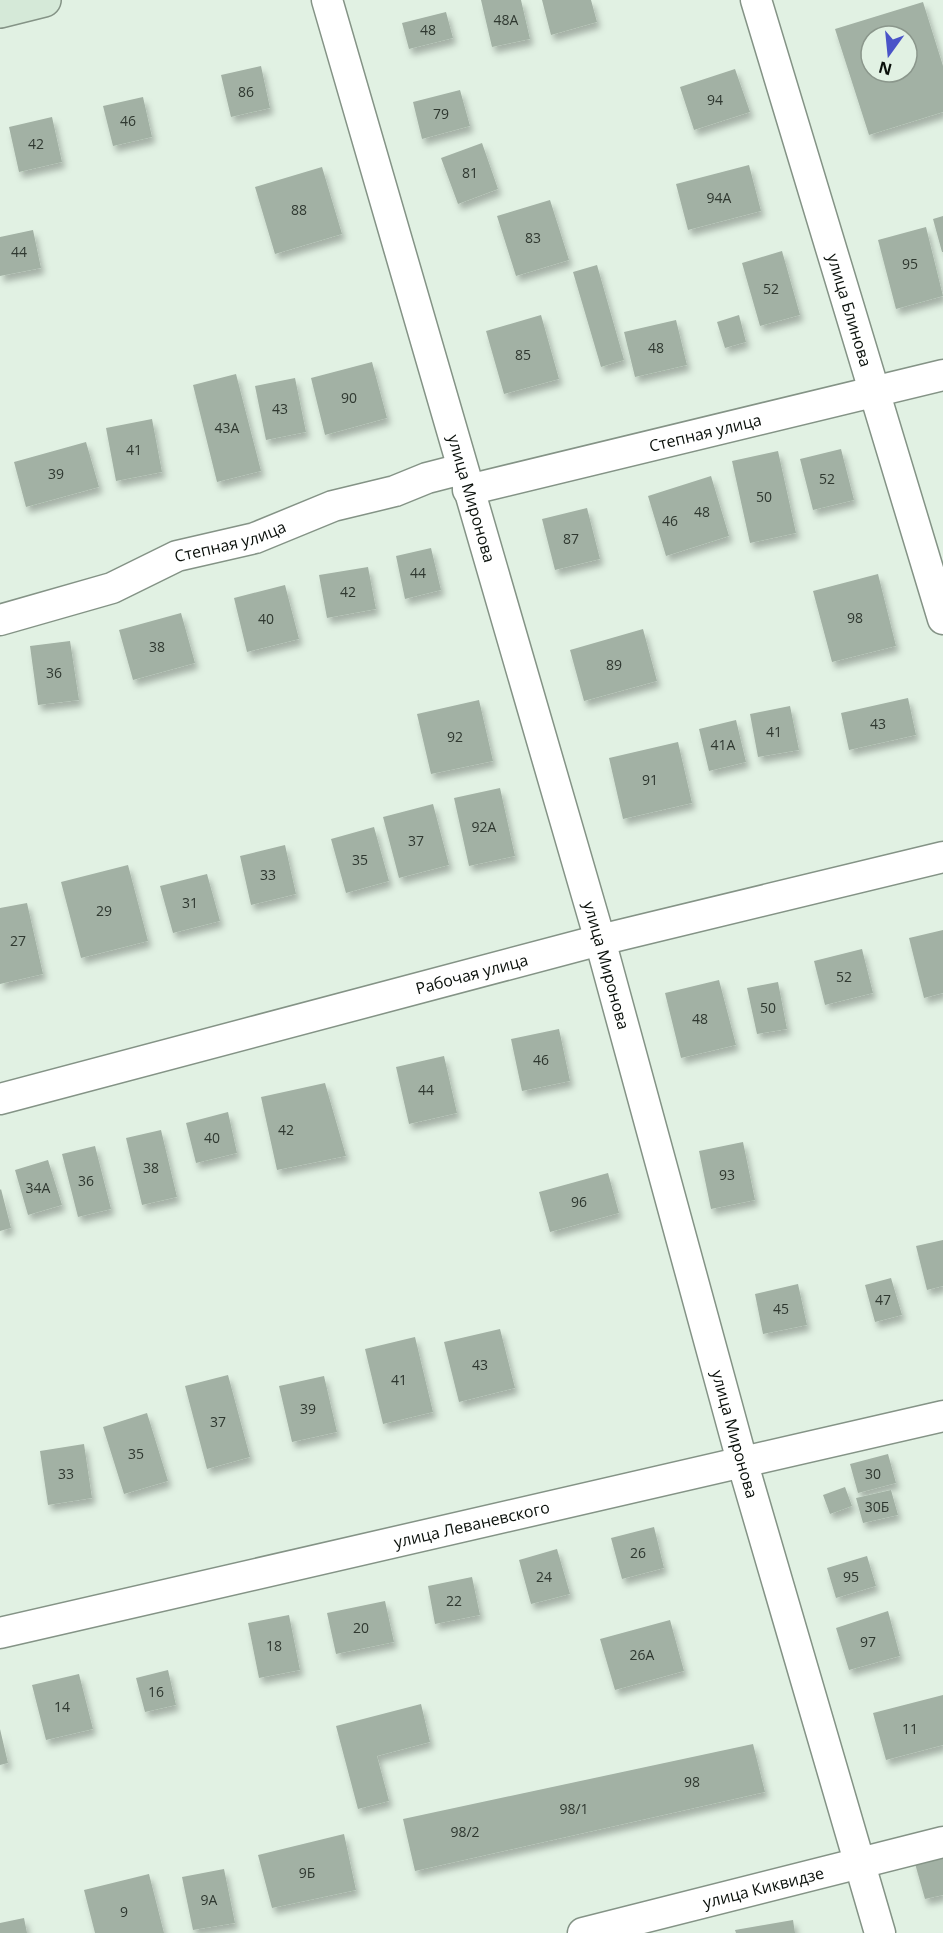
<svg xmlns="http://www.w3.org/2000/svg" width="943" height="1933" font-family="'Open Sans',sans-serif">
	<style>
		.building { fill: #a2b1a4; fill-rule: evenodd; filter: url(#shadow) }
		.lines { fill: none; stroke-linecap: round; stroke-linejoin: round }
		.street-casing { stroke: #849386; stroke-width: 33 }
		.secondary-casing { stroke: #849386; stroke-width: 36 }
		.street { stroke: #fff; stroke-width: 30 }
		.secondary { stroke: #d5e9d8; stroke-width: 33 }
		.labels { text-anchor: middle; stroke-width: 4.5; stroke-linejoin: round; paint-order: stroke }
		.number-label { font-size: 14px; fill: #2f3830 }
		.street-label { font-size: 16px; fill: #090f0a; stroke: #e1f1e3 }
	</style>
	<defs>
		<filter id="shadow"><feDropShadow dx="3.5" dy="6" stdDeviation="3" flood-color="#0004"/></filter>
	</defs>
	<rect width="100%" height="100%" fill="#e1f1e3"/>
	<path class="building" d="M481,0H521L530,39L492,47Z
		M542,0H591L597,22L551,35Z
		M923,2L943,66V112L869,135L835,29ZM871,36H907V72H871Z
		M446,12L453,38L409,49L402,23Z
		M261,66L270,108L231,117L221,75Z
		M735,69L750,112L694,130L680,87Z
		M460,90L470,126L422,139L413,102Z
		M143,97L152,137L113,146L103,106Z
		M52,117L62,162L19,172L9,127Z
		M482,143L498,189L458,204L441,158Z
		M749,165L761,211L688,230L676,184Z
		M322,167L342,234L275,254L255,187Z
		M550,200L569,260L516,276L497,216Z
		M943,216V252H942L933,219Z
		M926,227L943,296L896,309L878,240Z
		M33,230L41,268L0,276V237Z
		M782,251L800,315L760,326L742,263Z
		M597,265L624,360L601,367L573,272Z
		M541,315L559,379L504,394L486,331Z
		M739,315L746,342L725,348L717,322Z
		M676,320L687,365L635,377L624,332Z
		M372,362L387,418L325,435L311,378Z
		M236,374L261,471L217,482L193,385Z
		M295,378L306,432L266,440L255,386Z
		M152,419L162,472L116,481L106,428Z
		M86,442L99,487L26,507L14,462Z
		M841,449L854,500L813,510L800,459Z
		M778,451L796,533L750,543L732,461Z
		M711,476L729,536L666,556L648,496Z
		M587,508L600,559L555,570L542,519Z
		M431,548L441,590L405,599L396,556Z
		M368,567L376,609L327,618L319,575Z
		M878,574L896,646L832,662L813,591Z
		M285,585L299,639L247,652L234,598Z
		M181,613L195,663L133,680L119,630Z
		M643,629L657,681L584,701L570,650Z
		M70,641L79,700L38,705L30,646Z
		M908,698L916,735L849,750L841,713Z
		M479,700L493,761L431,774L417,714Z
		M790,706L799,750L758,757L750,714Z
		M736,720L746,762L709,771L699,729Z
		M678,742L692,803L623,819L609,758Z
		M500,788L515,856L469,866L454,798Z
		M433,804L449,865L399,878L383,817Z
		M374,827L389,881L346,893L331,839Z
		M285,845L296,894L251,905L240,856Z
		M128,865L148,941L81,958L61,882Z
		M207,874L220,921L173,933L160,886Z
		M27,903L43,974L0,984V908Z
		M943,930V993L924,998L909,938Z
		M862,949L873,993L825,1005L814,961Z
		M719,980L736,1045L681,1058L665,993Z
		M778,982L787,1029L757,1034L747,988Z
		M559,1029L570,1081L522,1091L511,1039Z
		M444,1056L457,1113L409,1124L396,1067Z
		M325,1083L346,1156L277,1170L261,1097Z
		M228,1112L237,1153L196,1163L186,1123Z
		M161,1130L177,1197L142,1205L126,1138Z
		M743,1142L755,1200L711,1209L699,1151Z
		M95,1146L111,1209L78,1217L62,1154Z
		M48,1160L62,1205L28,1215L15,1170Z
		M608,1173L619,1213L550,1232L539,1192Z
		M1,1189L11,1228L0,1231V1190Z
		M943,1240V1286L927,1290L916,1246Z
		M891,1278L902,1315L875,1322L865,1285Z
		M798,1284L807,1325L763,1334L755,1294Z
		M500,1329L515,1388L459,1402L444,1342Z
		M415,1337L433,1412L383,1424L365,1349Z
		M228,1375L250,1457L207,1469L185,1386Z
		M324,1376L337,1432L292,1442L279,1386Z
		M147,1413L168,1481L124,1494L103,1427Z
		M84,1444L92,1498L48,1505L40,1451Z
		M888,1454L896,1483L858,1493L850,1464Z
		M845,1487L852,1506L830,1514L823,1495Z
		M891,1490L898,1515L863,1523L856,1498Z
		M654,1527L664,1568L622,1579L611,1538Z
		M557,1549L570,1594L531,1604L519,1560Z
		M867,1556L876,1586L836,1598L827,1568Z
		M472,1577L480,1615L435,1624L428,1586Z
		M385,1601L394,1642L336,1654L327,1613Z
		M888,1611L900,1656L849,1670L836,1628Z
		M289,1615L300,1670L259,1678L248,1623Z
		M670,1620L684,1671L615,1690L600,1639Z
		M168,1670L176,1705L145,1712L136,1678Z
		M79,1674L93,1729L46,1740L32,1685Z
		M943,1695V1745L886,1760L873,1713Z
		M421,1704L430,1742L377,1756L389,1801L358,1809L336,1726Z
		M0,1729L8,1763L0,1765Z
		M753,1744L765,1792L415,1871L403,1819Z
		M344,1834L356,1890L272,1908L258,1855Z
		M943,1852V1895L925,1899L914,1860Z
		M224,1869L235,1923L193,1930L182,1877Z
		M149,1874L164,1933H95L84,1890Z
		M24,1918L27,1933H0V1923Z
		M793,1920L795,1933H736L735,1930Z"/>
	<g class="lines">
		<defs>
			<g id="street">
				<path id="s1" d="M327,0L600,940L742,1461L880,1933"/>
				<path id="s2" d="M756,0L943,619"/>
				<path id="s3" d="M468,490L943,375"/>
				<path id="s4" d="M0,620L112,588L177,556L255,538L333,506L395,491L427,478L462,469"/>
				<path id="s5" d="M0,1099L600,940L943,857"/>
				<path id="s6" d="M0,1633L943,1416"/>
				<path id="s7" d="M583,1933L943,1842"/>
			</g>
			<path id="secondary" d="M0,11L44,0"/>
		</defs>
		<use href="#street" class="street-casing"/>
		<use href="#secondary" class="secondary-casing"/>
		<use href="#street" class="street"/>
		<use href="#secondary" class="secondary"/>
	</g>
	<g class="labels">
		<g class="number-label">
			<text x="506" y="25">48А</text>
			<text x="428" y="35">48</text>
			<text x="246" y="97">86</text>
			<text x="715" y="105">94</text>
			<text x="441" y="119">79</text>
			<text x="128" y="126">46</text>
			<text x="36" y="149">42</text>
			<text x="470" y="178">81</text>
			<text x="719" y="203">94А</text>
			<text x="299" y="215">88</text>
			<text x="533" y="243">83</text>
			<text x="19" y="257">44</text>
			<text x="910" y="269">95</text>
			<text x="771" y="294">52</text>
			<text x="656" y="353">48</text>
			<text x="523" y="360">85</text>
			<text x="349" y="403">90</text>
			<text x="280" y="414">43</text>
			<text x="227" y="433">43А</text>
			<text x="134" y="455">41</text>
			<text x="56" y="479">39</text>
			<text x="827" y="484">52</text>
			<text x="764" y="502">50</text>
			<text x="702" y="517">48</text>
			<text x="670" y="526">46</text>
			<text x="571" y="544">87</text>
			<text x="418" y="578">44</text>
			<text x="348" y="597">42</text>
			<text x="855" y="623">98</text>
			<text x="266" y="624">40</text>
			<text x="157" y="652">38</text>
			<text x="614" y="670">89</text>
			<text x="54" y="678">36</text>
			<text x="878" y="729">43</text>
			<text x="774" y="737">41</text>
			<text x="455" y="742">92</text>
			<text x="723" y="750">41А</text>
			<text x="650" y="785">91</text>
			<text x="484" y="832">92А</text>
			<text x="416" y="846">37</text>
			<text x="360" y="865">35</text>
			<text x="268" y="880">33</text>
			<text x="190" y="908">31</text>
			<text x="104" y="916">29</text>
			<text x="18" y="946">27</text>
			<text x="844" y="982">52</text>
			<text x="768" y="1013">50</text>
			<text x="700" y="1024">48</text>
			<text x="541" y="1065">46</text>
			<text x="426" y="1095">44</text>
			<text x="286" y="1135">42</text>
			<text x="212" y="1143">40</text>
			<text x="151" y="1173">38</text>
			<text x="727" y="1180">93</text>
			<text x="86" y="1186">36</text>
			<text x="38" y="1193">34А</text>
			<text x="579" y="1207">96</text>
			<text x="883" y="1305">47</text>
			<text x="781" y="1314">45</text>
			<text x="480" y="1370">43</text>
			<text x="399" y="1385">41</text>
			<text x="308" y="1414">39</text>
			<text x="218" y="1427">37</text>
			<text x="136" y="1459">35</text>
			<text x="66" y="1479">33</text>
			<text x="873" y="1479">30</text>
			<text x="877" y="1512">30Б</text>
			<text x="638" y="1558">26</text>
			<text x="544" y="1582">24</text>
			<text x="851" y="1582">95</text>
			<text x="454" y="1606">22</text>
			<text x="361" y="1633">20</text>
			<text x="868" y="1647">97</text>
			<text x="274" y="1651">18</text>
			<text x="642" y="1660">26А</text>
			<text x="156" y="1697">16</text>
			<text x="62" y="1712">14</text>
			<text x="910" y="1734">11</text>
			<text x="692" y="1787">98</text>
			<text x="574" y="1814">98/1</text>
			<text x="465" y="1837">98/2</text>
			<text x="307" y="1878">9Б</text>
			<text x="209" y="1905">9А</text>
			<text x="124" y="1917">9</text>
		</g>
		<g class="street-label">
			<text dy="6" stroke="none"><textPath href="#s2" startOffset="324">улица Блинова</textPath></text>
			<text dy="6" stroke="none"><textPath href="#s3" startOffset="244">Степная улица</textPath></text>
			<text dy="6" stroke="none"><textPath href="#s1" startOffset="519">улица Миронова</textPath></text>
			<text dy="6" stroke="none"><textPath href="#s4" startOffset="244">Степная улица</textPath></text>
			<text dy="6" stroke="none"><textPath href="#s1" startOffset="1005">улица Миронова</textPath></text>
			<text dy="6" stroke="none"><textPath href="#s5" startOffset="488">Рабочая улица</textPath></text>
			<text dy="6" stroke="none"><textPath href="#s1" startOffset="1491">улица Миронова</textPath></text>
			<text dy="6" stroke="none"><textPath href="#s6" startOffset="484">улица Леваневского</textPath></text>
			<text dy="6" stroke="none"><textPath href="#s7" startOffset="186">улица Киквидзе</textPath></text>
		</g>
	</g>
	<g transform="translate(889 54) rotate(195)"><circle r="28" fill="#e1f1e3" stroke="#8b978c" stroke-width="1.5"/>
	<path d="M0-4.5L10 22L0 15L-10 22Z" fill="#4953c8"/>
	<text y="-9" font-size="16" font-weight="bold" text-anchor="middle" fill="#090f0a">N</text>
	</g>
</svg>
